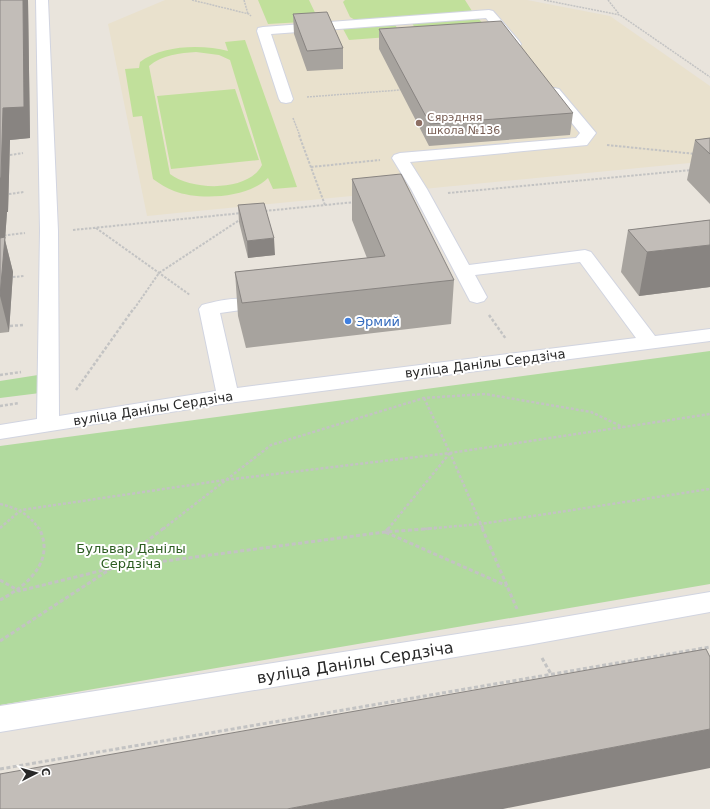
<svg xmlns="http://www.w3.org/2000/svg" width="710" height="809" font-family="'DejaVu Sans',sans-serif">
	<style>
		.education { fill: #e9e1cd }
		.green { fill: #b1da9e }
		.pitch { fill: #c1e09b; fill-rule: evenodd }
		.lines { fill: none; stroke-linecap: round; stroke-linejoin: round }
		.minor-casing { stroke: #d1d4e0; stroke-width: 2 }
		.path-far3 { stroke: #c3c3c3; stroke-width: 1.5; stroke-dasharray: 2 1; stroke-linecap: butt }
		.path-far2 { stroke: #c3c3c3; stroke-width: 2; stroke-dasharray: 2.5 1.5; stroke-linecap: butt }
		.path-far1 { stroke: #c3c3c3; stroke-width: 2.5; stroke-dasharray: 3 2; stroke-linecap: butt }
		.path { stroke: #c3c3c3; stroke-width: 3; stroke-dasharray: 4 2.5; stroke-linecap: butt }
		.minor { fill: #fff; fill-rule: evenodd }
		.wall { fill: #a7a39e }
		.shaded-wall { fill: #888481 }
		.building { fill: #c2bdb8; stroke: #888481 }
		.education-dot { fill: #8d6e63; stroke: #fff; stroke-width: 1.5 }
		.shop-dot { fill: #3f7fe0; stroke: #fff; stroke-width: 1.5 }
		.labels { text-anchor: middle; stroke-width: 4; stroke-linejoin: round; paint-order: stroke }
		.far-education-label { font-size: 11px; fill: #785e54; stroke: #fff; text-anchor: start }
		.shop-label { font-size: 13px; fill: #366cbe; stroke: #fff; text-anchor: start }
		.street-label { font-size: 13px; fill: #282828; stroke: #fff }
		.park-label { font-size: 13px; fill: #2c5c21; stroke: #fff }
		.near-street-label { font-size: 16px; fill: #282828; stroke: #fff }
	</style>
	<rect width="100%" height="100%" fill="#e9e4dc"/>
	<path class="education" d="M165,0H527L610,16L710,86V161L147,216L108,24Z"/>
	<path class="green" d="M710,351V584L0,705V446Z
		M38,375L40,393L0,398V381Z"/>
	<path class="pitch" d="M258,0H309L319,21L268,24Z
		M345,0H465L472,11L469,13L355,20L350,17L343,2Z
		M477,17L488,29L420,35L411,22Z
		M394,23L402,36L349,40L342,27Z
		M245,40L297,187L273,189L268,178C248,198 200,201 174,191C166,188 160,184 153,179L142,116L133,117L125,69L139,68L140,62C162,45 202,44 228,51L225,42ZM196,52L219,55L230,60L262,165C249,192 192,191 170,174L149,66C162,55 180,53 196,52Z
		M235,89L259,160L171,169L157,96Z"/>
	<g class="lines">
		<defs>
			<path id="minor" d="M36,0H48L58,231L59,416L216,391L199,309L202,305C217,301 239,296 255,300L258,304L255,308L220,313L237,388L636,338L580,262L475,275L487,297L484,301L477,303L470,301L411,189L392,158L394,155L400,153L576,138L580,133L547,92L549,89L554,88L559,89L596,133L587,145L410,162L427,189L469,265L585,250L591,252L655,336L710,329V341L228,403L0,439V425L37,419L40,231Z
				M489,10L493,11L519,41L521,44L519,47H509L486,18L271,34L293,99L291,102L286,103L281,102L279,99L257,31L258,28L263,27Z
				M710,592V612L528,645L0,732V706L528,623Z"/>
		</defs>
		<use href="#minor" class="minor-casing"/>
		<path class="path-far3" d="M192,0L249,14L251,16
			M244,0L248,14
			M544,0L620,15L710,77
			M608,0L619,14
			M307,97L400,90
			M293,118L300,136"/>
		<path class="path-far2" d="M299,135L325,205
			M607,145L696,154
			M10,155L23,153
			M311,167L380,160
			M448,193L692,170
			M9,194L24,192
			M265,211L355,202
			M96,228L190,295
			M73,230L242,213
			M0,236L25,233
			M13,277L24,276
			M134,309L159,273L241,219"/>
		<path class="path-far1" d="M489,315L506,339
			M10,326L23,325
			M0,375L21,372
			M76,390L134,308
			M424,398L450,453L483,529
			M0,406L19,403
			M0,504C17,508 29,514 39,529
			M0,528L21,510L225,480L450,453L710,414
			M163,529L271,445L424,398L485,394L591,412L623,427
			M388,529L450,453
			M424,529L480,524L710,489"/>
		<path class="path" d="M389,528L385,532L507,586
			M482,528L517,609
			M0,580L19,591L112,568L385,532L436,528
			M0,600C27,586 56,561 39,528
			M0,641L112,568L164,528
			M542,658L551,674
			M0,769L710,647"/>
		<use href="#minor" class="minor"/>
	</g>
	<path class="wall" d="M0,0H28L30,138L10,140L8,212H7L5,240L13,272L9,332L0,333V341Z
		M293,14L343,48V69L307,71L294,34Z
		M379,29L573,113L570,135L429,146L379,49Z
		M710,138V204L687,180L695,140Z
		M352,179L454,280L451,324L246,348L238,316L235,272L367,258L352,220Z
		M238,205L275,255L248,258L239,222Z
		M710,220V287L639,296L621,272L628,230Z"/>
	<path class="shaded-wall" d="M23,0H28L30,138L10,140L8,212H7L5,240L13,272L9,332L0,296V178L3,108Z
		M274,238L275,255L248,258L247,241Z
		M710,245V287L639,296L647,252Z
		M710,729V768L503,809H287Z"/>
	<path class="building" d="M0,0H23L24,107L3,108L1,178H0Z
		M327,12L343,48L307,51L293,14Z
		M501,21L573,113L430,124L379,29Z
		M710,138V154L695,140Z
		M401,174L454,280L242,303L235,272L385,256L352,179Z
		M264,203L274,238L247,241L238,205Z
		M710,220V245L647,252L628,230Z
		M5,237L0,296V238Z
		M706,649L710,657V729L287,809H0V774Z"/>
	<circle class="education-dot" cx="419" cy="123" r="4"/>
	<circle class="shop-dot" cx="348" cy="321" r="4"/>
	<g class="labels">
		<g class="far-education-label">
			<text x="427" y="121">Сярэдняя<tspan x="427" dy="13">школа №136</tspan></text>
		</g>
		<g class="shop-label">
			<text x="356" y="326">Эрмий</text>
		</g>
		<g class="street-label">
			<text transform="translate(485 363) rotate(-7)" y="5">вуліца Данілы Сердзіча</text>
			<text transform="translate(153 408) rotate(-9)" y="5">вуліца Данілы Сердзіча</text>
		</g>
		<g class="park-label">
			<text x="131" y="553">Бульвар Данілы<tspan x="131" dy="15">Сердзіча</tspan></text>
		</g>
		<g class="near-street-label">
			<text transform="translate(355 662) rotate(-9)" y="6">вуліца Данілы Сердзіча</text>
		</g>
	</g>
	<g transform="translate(36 773) rotate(84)" stroke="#ffffff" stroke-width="3" paint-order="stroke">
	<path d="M0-3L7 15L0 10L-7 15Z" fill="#282828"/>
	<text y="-6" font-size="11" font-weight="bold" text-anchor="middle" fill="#282828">С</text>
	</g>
</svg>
